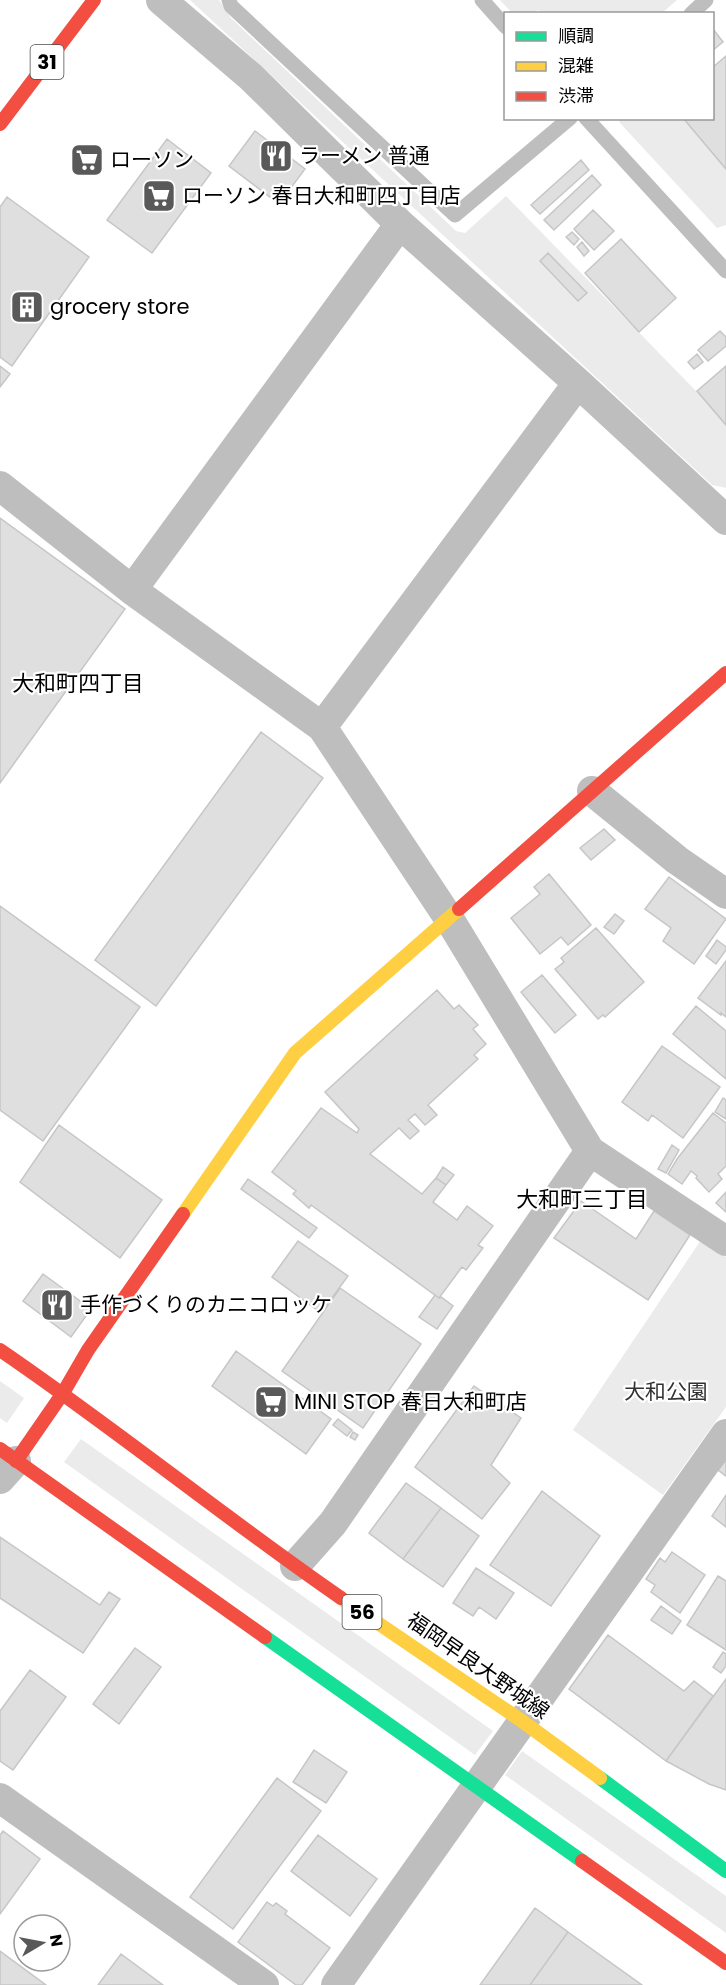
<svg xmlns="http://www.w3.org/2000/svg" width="726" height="1985" font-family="Poppins,'Noto Sans JP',sans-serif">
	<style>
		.green { fill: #ebebeb }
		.building { fill: #dfdfdf; stroke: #c6c6c6; stroke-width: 1.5 }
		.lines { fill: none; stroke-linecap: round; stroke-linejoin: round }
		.lane { stroke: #bebebe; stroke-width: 15 }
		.street { stroke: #bebebe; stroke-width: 30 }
		.fast { stroke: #16e098; stroke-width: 14 }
		.slow { stroke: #ffcf43; stroke-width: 14 }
		.jam { stroke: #f24e42; stroke-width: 14 }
		.labels { text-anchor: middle; stroke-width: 4.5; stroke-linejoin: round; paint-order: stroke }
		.shield { fill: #fff; stroke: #4c4c4c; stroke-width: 1.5 }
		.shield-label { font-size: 20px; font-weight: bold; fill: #000 }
		.poi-label { font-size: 21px; fill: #000; stroke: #fff; text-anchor: start }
		.park-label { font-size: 21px; fill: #323232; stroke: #fff }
		.street-label { font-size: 21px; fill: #000; stroke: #fff }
		.neighbourhood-label { font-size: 22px; fill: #000; stroke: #fff }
	</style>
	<rect width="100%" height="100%" fill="#fff"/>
	<path class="green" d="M190,0H219L231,18L456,231L465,233L506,196L696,391L726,366V488L712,485Z
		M500,0H677L661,14H542L538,10L534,13H512Z
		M619,119H683L726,169V225L717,228L620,123Z
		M701,1240L726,1257V1407L663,1495L573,1430Z
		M0,1381L24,1398L7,1423L0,1418Z
		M81,1439L493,1731L475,1755L64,1462Z
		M522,1751L726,1896V1933L505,1775Z"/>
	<path class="building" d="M713,29L723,42L712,51V30Z
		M726,56V169L683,118H712V68Z
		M255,131L305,169L279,204L229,166Z
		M167,139L211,173L152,253L107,220Z
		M581,160L589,170L540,214L531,205Z
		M592,175L601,185L554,230L544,220Z
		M7,197L89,257L12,366L0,357V207Z
		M7,197L89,257L12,366L0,357V207Z
		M593,210L614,231L594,250L574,229Z
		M572,232L579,239L574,245L566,237Z
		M621,239L676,298L639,332L585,273Z
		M582,242L589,251L584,256L577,247Z
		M548,253L587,293L578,301L540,261Z
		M720,331L726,337V346L708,361L698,350Z
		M697,354L703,362L694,369L688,362Z
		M0,366L10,374L0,387Z
		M726,366V425L697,391Z
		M0,518L125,609L0,783Z
		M261,732L323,778L156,1006L95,960Z
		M604,829L615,840L591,860L580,848Z
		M549,874L591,925L568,945L561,937L540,954L511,918L540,894L534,887Z
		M669,877L726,919L694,964L663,941L671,928L645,909Z
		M0,906L140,1007L43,1141L0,1110Z
		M615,914L624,921L614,934L604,927Z
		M596,928L644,982L605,1017L603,1015L598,1019L555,969L564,962L561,958Z
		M717,940L726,947V950L716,964L706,956Z
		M726,961V1017L721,1013V1015L698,998Z
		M542,975L576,1015L555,1033L521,992Z
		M437,990L454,1009L459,1005L478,1025L473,1029L486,1044L474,1055L478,1059L428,1105L437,1115L425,1125L415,1114L408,1120L419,1131L410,1139L399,1128L370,1154L422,1194L436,1178L446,1185L433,1202L457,1220L467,1206L493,1226L478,1245L483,1248L466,1270L462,1267L439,1298L311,1205L309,1208L293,1194L296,1191L272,1172L321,1108L357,1133L359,1129L325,1092Z
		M696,1006L726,1031V1079L673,1034Z
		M662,1046L720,1087L683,1138L652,1115L648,1121L622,1102Z
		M723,1098L726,1100V1119L715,1112Z
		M713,1113L726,1123V1166L718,1174L722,1179L709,1192L696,1178L697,1176L691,1171L682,1184L668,1174L677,1159Z
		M59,1125L162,1200L120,1258L20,1182Z
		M672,1145L679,1150L666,1173L658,1169Z
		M443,1167L454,1175L446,1185L436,1178Z
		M248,1179L317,1228L309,1238L241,1189Z
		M726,1192V1212L716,1203Z
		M581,1201L636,1239L654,1211L690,1235L648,1300L554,1238Z
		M298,1241L348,1276L321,1313L272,1277Z
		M43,1274L91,1309L71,1337L23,1301Z
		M340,1288L421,1344L363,1428L282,1371Z
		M435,1295L439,1298L441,1297L453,1306L437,1329L419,1317Z
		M236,1351L331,1419L306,1454L212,1386Z
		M474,1386L521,1418L491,1465L510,1483L482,1519L415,1467Z
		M338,1419L352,1430L347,1436L333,1425Z
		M353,1432L358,1435L355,1440L350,1437Z
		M726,1460V1476L718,1470Z
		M406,1483L441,1508L403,1559L369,1533Z
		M542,1491L600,1536L551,1606L490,1565Z
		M726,1495V1527L712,1516Z
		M441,1508L479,1536L443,1587L403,1559Z
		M0,1537L100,1605L109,1592L120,1599L83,1653L0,1598Z
		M672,1552L705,1575L680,1613L651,1592L655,1585L646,1579L660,1558L665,1562Z
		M476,1568L514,1593L496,1619L479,1607L473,1616L453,1603Z
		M718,1576L726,1581V1650L687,1625Z
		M661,1606L681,1621L672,1634L651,1620Z
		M608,1635L684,1691L694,1681L713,1696L666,1761L569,1689Z
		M135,1648L161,1667L119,1724L93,1704Z
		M723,1652L726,1654V1666L721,1673L713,1667Z
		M30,1670L66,1697L13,1770L0,1761V1711Z
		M726,1679V1790L709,1784L666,1761Z
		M314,1750L347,1772L326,1803L293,1782Z
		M277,1778L321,1811L233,1929L190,1897Z
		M3,1831L40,1859L0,1914V1835Z
		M318,1835L377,1879L350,1916L291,1871Z
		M267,1902L273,1906L276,1903L287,1911L285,1914L330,1948L302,1985H296L238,1942Z
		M535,1908L568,1932L530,1985H480Z
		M568,1932L642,1985H530Z
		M0,1951L46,1985H0Z
		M121,1954L163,1985H98Z"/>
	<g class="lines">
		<path class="lane" d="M229,0L231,6L455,215L570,118
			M482,0L506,27
			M691,14L706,0
			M586,118L726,271"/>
		<path class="street" d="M161,0L251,77L400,224L578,383L726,520
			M0,486L132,590L322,727L448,917L590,1151L726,1241
			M132,590L400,224
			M322,727L578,383
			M592,791L677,860L726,894
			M0,1479L16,1461
			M295,1566L333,1523L590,1151
			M0,1798L264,1985
			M336,1985L726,1434"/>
		<path class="fast" d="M265,1637L582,1861
			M600,1778L726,1871"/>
		<path class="slow" d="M183,1214L295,1053L459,909
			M341,1598L522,1721L600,1778"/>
		<path class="jam" d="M0,124L94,0
			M459,909L726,673
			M0,1350C116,1429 225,1518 341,1598
			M0,1449L265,1637
			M16,1461L63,1393L88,1350L183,1214
			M582,1861L726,1963"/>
	</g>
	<defs>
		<symbol id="restaurant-square" viewBox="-11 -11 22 22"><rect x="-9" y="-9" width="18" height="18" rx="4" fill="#595959" stroke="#fff"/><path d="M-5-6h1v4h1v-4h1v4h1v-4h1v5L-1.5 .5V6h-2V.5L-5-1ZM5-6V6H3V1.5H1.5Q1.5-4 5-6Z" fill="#fff"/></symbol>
		<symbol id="supermarket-square" viewBox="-11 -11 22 22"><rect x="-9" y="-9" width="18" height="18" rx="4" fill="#595959" stroke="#fff"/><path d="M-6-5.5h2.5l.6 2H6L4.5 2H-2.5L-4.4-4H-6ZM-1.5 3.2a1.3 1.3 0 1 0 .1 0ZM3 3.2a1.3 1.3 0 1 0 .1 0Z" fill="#fff"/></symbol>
		<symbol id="building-square" viewBox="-11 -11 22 22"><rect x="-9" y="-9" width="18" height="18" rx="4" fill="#595959" stroke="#fff"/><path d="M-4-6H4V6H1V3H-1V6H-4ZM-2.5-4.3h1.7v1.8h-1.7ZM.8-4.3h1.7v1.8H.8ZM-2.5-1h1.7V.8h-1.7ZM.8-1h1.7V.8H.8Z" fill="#fff"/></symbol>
	</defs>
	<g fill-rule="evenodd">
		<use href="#restaurant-square" x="257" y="137" width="38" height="38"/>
		<use href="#supermarket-square" x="68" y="141" width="38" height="38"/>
		<use href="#supermarket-square" x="140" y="177" width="38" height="38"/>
		<use href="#building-square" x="8" y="288" width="38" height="38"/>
		<use href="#restaurant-square" x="38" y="1286" width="38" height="38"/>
		<use href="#supermarket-square" x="252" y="1383" width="38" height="38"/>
	</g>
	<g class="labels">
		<g class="shield">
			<rect x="30.5" y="45" width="33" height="34" rx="4.5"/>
			<rect x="342.5" y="1595" width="39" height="34" rx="4.5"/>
		</g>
		<g class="shield-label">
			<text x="47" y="69">31</text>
			<text x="362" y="1619">56</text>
		</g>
		<g class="poi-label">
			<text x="299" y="163">ラーメン 普通</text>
			<text x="110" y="167">ローソン</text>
			<text x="182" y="203">ローソン 春日大和町四丁目店</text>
			<text x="50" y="314">grocery store</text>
			<text x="80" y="1312">手作づくりのカニコロッケ</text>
			<text x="294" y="1409">MINI STOP 春日大和町店</text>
		</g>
		<g class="park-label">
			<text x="666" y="1399">大和公園</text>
		</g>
		<g class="street-label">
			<text transform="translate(478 1666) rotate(35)" y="7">福岡早良大野城線</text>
		</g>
		<g class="neighbourhood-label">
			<text x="78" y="691">大和町四丁目</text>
			<text x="582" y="1207">大和町三丁目</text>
		</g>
	</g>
	<rect x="504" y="12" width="210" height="108" fill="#ffffff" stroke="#999999" stroke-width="1.5"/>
	<rect x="516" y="32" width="30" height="9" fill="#16e098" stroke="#999999" stroke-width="1.5"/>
	<text x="558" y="42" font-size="18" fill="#000000">順調</text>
	<rect x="516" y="62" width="30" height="9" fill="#ffcf43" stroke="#999999" stroke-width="1.5"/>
	<text x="558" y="72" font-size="18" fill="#000000">混雑</text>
	<rect x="516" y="92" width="30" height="9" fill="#f24e42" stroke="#999999" stroke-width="1.5"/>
	<text x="558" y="102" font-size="18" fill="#000000">渋滞</text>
	<g transform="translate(42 1943) rotate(80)"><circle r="28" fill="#ffffff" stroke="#999999" stroke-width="1.5"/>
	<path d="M0-4.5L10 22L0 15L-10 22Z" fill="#595959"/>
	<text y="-9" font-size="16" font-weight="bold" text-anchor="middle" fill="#000000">N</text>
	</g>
</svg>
